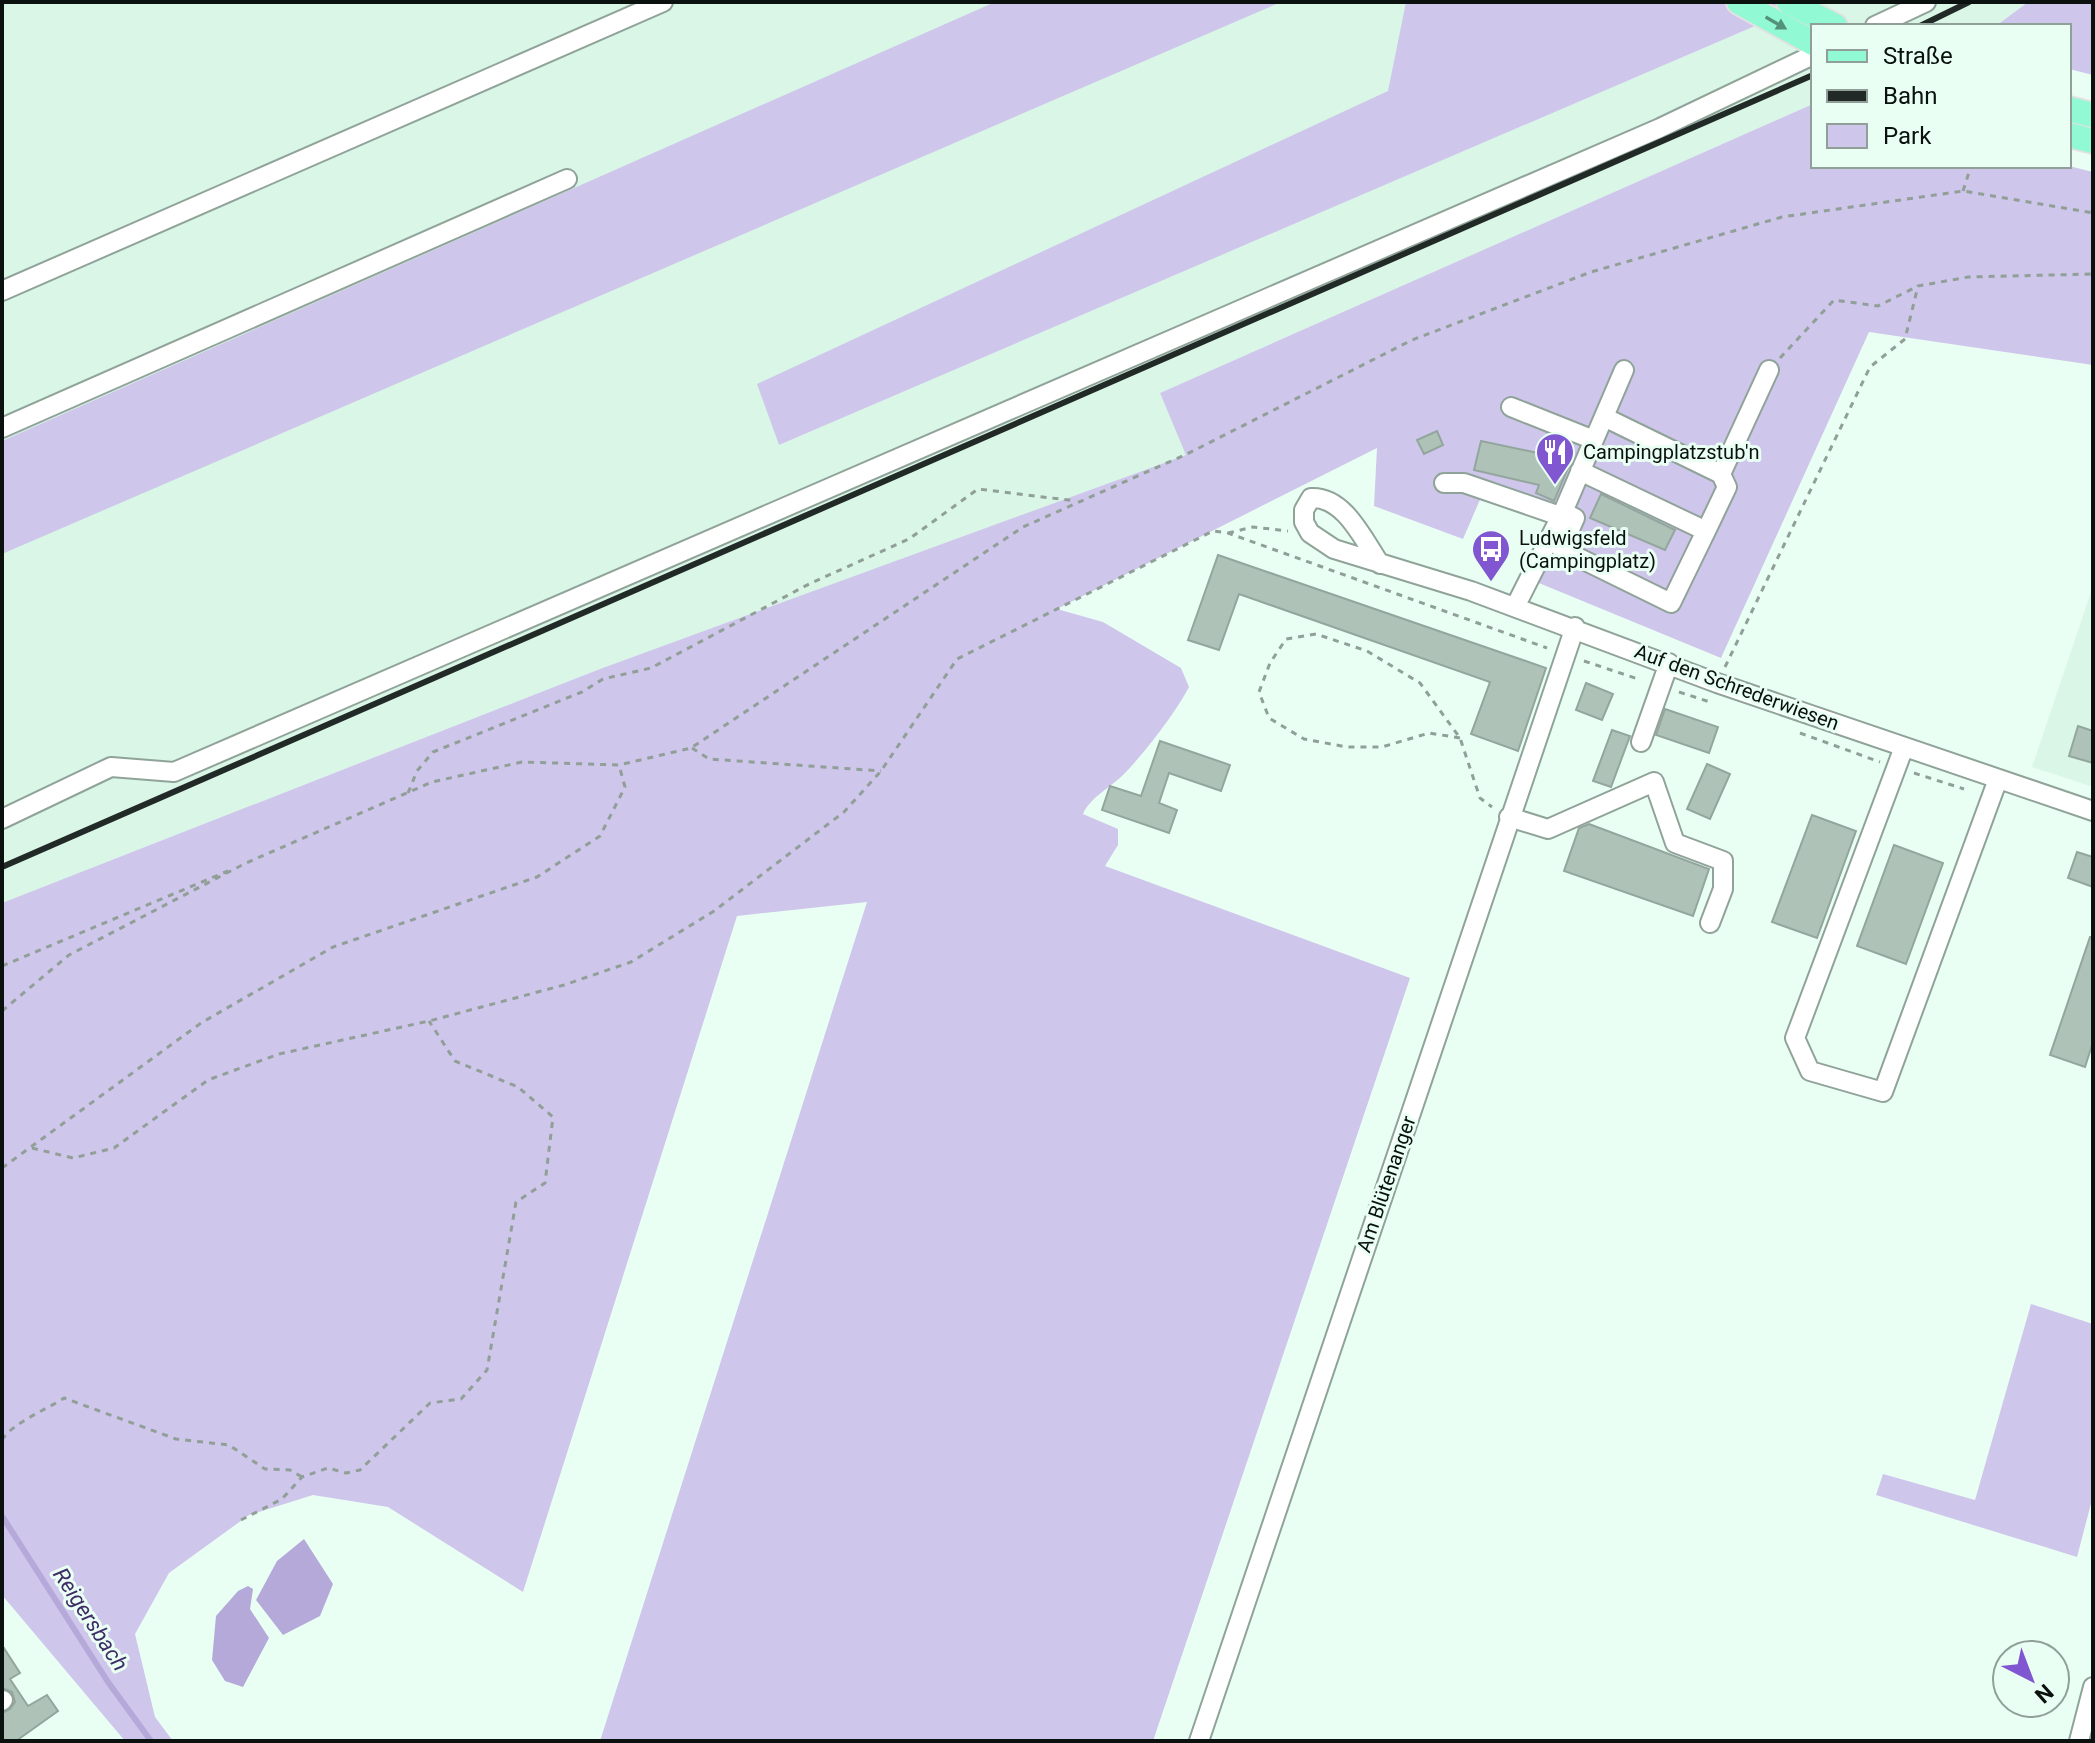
<svg xmlns="http://www.w3.org/2000/svg" width="2095" height="1743" font-family="Roboto,sans-serif">
	<style>
		.built { fill: #d9f6e7 }
		.green { fill: #cfc6eb }
		.water { fill: #b5a9d9 }
		.lines { fill: none; stroke-linecap: round; stroke-linejoin: round }
		.stream { stroke: #b5a9d9; stroke-width: 6 }
		.building { fill: #aec2b8; stroke: #93a69d; stroke-width: 2 }
		.minor-casing { stroke: #90a399; stroke-width: 22 }
		.major-casing { stroke: #e2e2e2; stroke-width: 28 }
		.path { stroke: #909f97; stroke-width: 3; stroke-dasharray: 6 6; stroke-linecap: butt }
		.minor { stroke: #fff; stroke-width: 18 }
		.major { stroke: #91f9d3; stroke-width: 24 }
		.rail { stroke: #212a26; stroke-width: 6 }
		.oneway { fill: #54917a }
		.labels { text-anchor: middle; stroke-width: 6; stroke-linejoin: round; paint-order: stroke }
		.poi-label { font-size: 20px; fill: #0a110e; stroke: #eafff4; text-anchor: start }
		.street-label { font-size: 20px; fill: #0a110e; stroke: #eafff4 }
		.water-label { font-size: 22px; font-style: italic; fill: #402c67; stroke: #eafff4 }
	</style>
	<rect width="100%" height="100%" fill="#eafff4"/>
	<path class="built" d="M2,2H1418L1426,102L765,405L779,445L1811,2H2028L1996,26H1813V104L1160,393L1187,455L600,669L2,903Z
		M2093,586V787L2032,767Z"/>
	<path class="green" d="M995,2H1281L2,554V441Z
		M1406,2H1811L779,445L757,384L1388,91Z
		M2028,2H2093V75L2069,69V26H1996Z
		M1813,104V166H2069L2093,172V365L1869,332L1721,658L1534,581L1562,525L1482,495L1463,539L1374,506L1377,448L1057,609L1103,622L1181,668L1189,687C1176,712 1146,751 1126,772C1113,786 1089,798 1083,814L1118,829V845L1105,866L1410,978L1153,1741H600L867,902L737,916L523,1592L388,1507L313,1495L249,1515L169,1573L135,1634L155,1717L173,1741H125L2,1595V903L600,669L1186,455L1160,393Z
		M2031,1304L2093,1324V1496L2077,1557L1876,1495L1883,1474L1975,1500Z"/>
	<path class="water" d="M304,1539L333,1584L320,1616L283,1635L256,1600L277,1561Z
		M248,1586L253,1589L250,1609L269,1638L243,1687L225,1681L212,1660L216,1616L238,1591Z"/>
	<g class="lines">
		<path class="stream" d="M2,1516L108,1682L151,1741"/>
	</g>
	<path class="building" d="M1437,431L1443,445L1424,454L1417,440Z
		M1481,441L1552,456L1569,466L1554,501L1536,493L1539,485L1474,470Z
		M1601,494L1675,530L1665,550L1590,518Z
		M1218,555L1546,668L1518,751L1471,734L1490,682L1239,594L1219,650L1188,640Z
		M1586,683L1613,694L1602,720L1576,710Z
		M1665,709L1718,727L1709,753L1656,735Z
		M2078,726L2093,731V763L2069,756Z
		M1612,730L1630,736L1611,787L1593,781Z
		M1160,741L1230,765L1221,791L1169,773L1159,803L1177,810L1169,833L1102,810L1110,786L1141,796Z
		M1707,764L1730,774L1710,819L1687,809Z
		M1812,815L1856,831L1817,938L1772,922Z
		M1589,824L1709,869L1693,916L1564,871L1579,828Z
		M1894,845L1943,863L1906,964L1857,946Z
		M2077,852L2093,857V887L2068,878Z
		M2090,937H2093V1042L2085,1067L2050,1055Z
		M2,1645L20,1673L10,1679L28,1706L47,1695L58,1711L16,1741H2V1713L10,1709L15,1702L12,1692L2,1688Z"/>
	<g class="lines">
		<defs>
			<path id="minor" d="M1875,26L1926,2
				M2,291L663,2
				M1511,407L1594,440
				M2,428L567,179
				M1580,471L1706,531L1727,487L1721,474L1604,417
				M1721,474L1769,370
				M1444,483H1464L1560,516
				M1563,512L1575,518L1561,549L1671,603L1706,531
				M1380,564C1363,539 1344,496 1311,498L1304,510V522L1310,533L1334,549L1471,591L1717,683L2093,811
				M1515,607L1563,512L1624,370
				M1641,742L1669,663
				M1904,747L1795,1038L1810,1071L1883,1092L1998,779
				M1509,817L1548,829L1654,782L1675,843L1723,861V889L1710,923
				M2,819L111,767L174,772L1660,128L1813,55
				M2,1701L3,1700
				M1199,1741L1575,627
				M2079,1741L2093,1687"/>
			<path id="major" d="M1739,2L1813,43
				M1789,2L1835,26
				M2069,109L2093,115
				M2069,135L2093,141"/>
		</defs>
		<use href="#minor" class="minor-casing"/>
		<use href="#major" class="major-casing"/>
		<path class="path" d="M1963,191L1971,166
			M1780,358L1834,300L1878,306L1918,286
			M1228,533L1253,527L1288,531
			M1584,661L1641,680
			M1725,667L1870,367L1905,339L1918,286L1968,277L2093,274
			M1679,692L1710,702
			M1800,733L1880,762
			M1460,738L1429,733L1382,747H1347L1304,739L1269,718L1259,692L1270,663L1286,639L1316,634L1367,651L1420,683L1460,738L1480,798L1492,807
			M692,748L709,759L881,771
			M1914,773L1964,789
			M408,793L417,771L433,752L582,692L603,679L651,668L809,584L909,539L978,489L1076,501
			M2,966L228,871
			M2,1011L69,955L246,863L432,782L522,762L619,765L691,748L1023,527L1187,454L1412,340L1591,272L1782,217L1963,191L2093,213
			M32,1148L73,1158L114,1148L208,1080L279,1054L429,1021L564,985L631,962L714,911L844,812L881,771L957,659L1213,531L1228,533L1547,648
			M2,1168L201,1023L333,947L537,877L600,836L625,787L619,765
			M2,1440C12,1423 46,1410 64,1398L176,1439L229,1445L265,1469L290,1470L302,1477
			M241,1520L282,1499L302,1477L328,1468L346,1473L360,1470L430,1403L461,1399L487,1370L516,1202L545,1183L553,1117L518,1087L455,1061L429,1021"/>
		<use href="#minor" class="minor"/>
		<use href="#major" class="major"/>
		<path class="rail" d="M1920,26L1969,2
			M2,867L1813,75"/>
	</g>
	<defs><path id="oneway-solid" d="M-6-.8H1V-3.2L6.5 0L1 3.2V.8H-6Z" transform="scale(2)"/></defs>
	<use class="oneway" href="#oneway-solid" transform="translate(1776 23) rotate(30)"/>
	<defs>
		<symbol id="restaurant-pin" viewBox="-11 -11 22 30"><path d="M0 17L-7.5 6A9.5 9.5 0 1 1 7.5 6Z" fill="#8157d1" stroke="#eafff4"/><path d="M-5-6h1v4h1v-4h1v4h1v-4h1v5L-1.5 .5V6h-2V.5L-5-1ZM5-6V6H3V1.5H1.5Q1.5-4 5-6Z" fill="#fff"/></symbol>
		<symbol id="bus-pin" viewBox="-11 -11 22 30"><path d="M0 17L-7.5 6A9.5 9.5 0 1 1 7.5 6Z" fill="#8157d1" stroke="#eafff4"/><path d="M-5-6H5V4H4V6H2V4H-2V6H-4V4H-5ZM-3.5-4V0h7V-4ZM-3.5 1.2v1.5H-2V1.2ZM2 1.2v1.5H3.5V1.2Z" fill="#fff"/></symbol>
	</defs>
	<g fill-rule="evenodd">
		<use href="#restaurant-pin" x="1533" y="430" width="44" height="60"/>
		<use href="#bus-pin" x="1469" y="527" width="44" height="60"/>
	</g>
	<g class="labels">
		<g class="poi-label">
			<text x="1583" y="459">Campingplatzstub'n</text>
			<text x="1519" y="545">Ludwigsfeld<tspan x="1519" dy="23">(Campingplatz)</tspan></text>
		</g>
		<g class="street-label">
			<text transform="translate(1737 687) rotate(20)" y="7">Auf den Schrederwiesen</text>
			<text transform="translate(1386 1184) rotate(-71)" y="7">Am Blütenanger</text>
		</g>
		<g class="water-label">
			<text transform="translate(91 1619) rotate(57)" y="8">Reigersbach</text>
		</g>
	</g>
	<rect width="2095" height="1743" fill="none" stroke="#0a110e" stroke-width="8"/>
	<rect x="1811" y="24" width="260" height="144" fill="#eafff4" stroke="#90a098" stroke-width="2"/>
	<rect x="1827" y="50" width="40" height="12" fill="#91f9d3" stroke="#90a098" stroke-width="2"/>
	<text x="1883" y="64" font-size="24" fill="#0a110e">Straße</text>
	<rect x="1827" y="90" width="40" height="12" fill="#212a26" stroke="#90a098" stroke-width="2"/>
	<text x="1883" y="104" font-size="24" fill="#0a110e">Bahn</text>
	<rect x="1827" y="124" width="40" height="24" fill="#cfc6eb" stroke="#90a098" stroke-width="2"/>
	<text x="1883" y="144" font-size="24" fill="#0a110e">Park</text>
	<g transform="translate(2031 1679) rotate(138)"><circle r="38" fill="#eafff4" stroke="#90a098" stroke-width="2"/>
	<path d="M0-6L14 30L0 20L-14 30Z" fill="#8157d1"/>
	<text y="-12" font-size="22" font-weight="bold" text-anchor="middle" fill="#0a110e">N</text>
	</g>
</svg>
